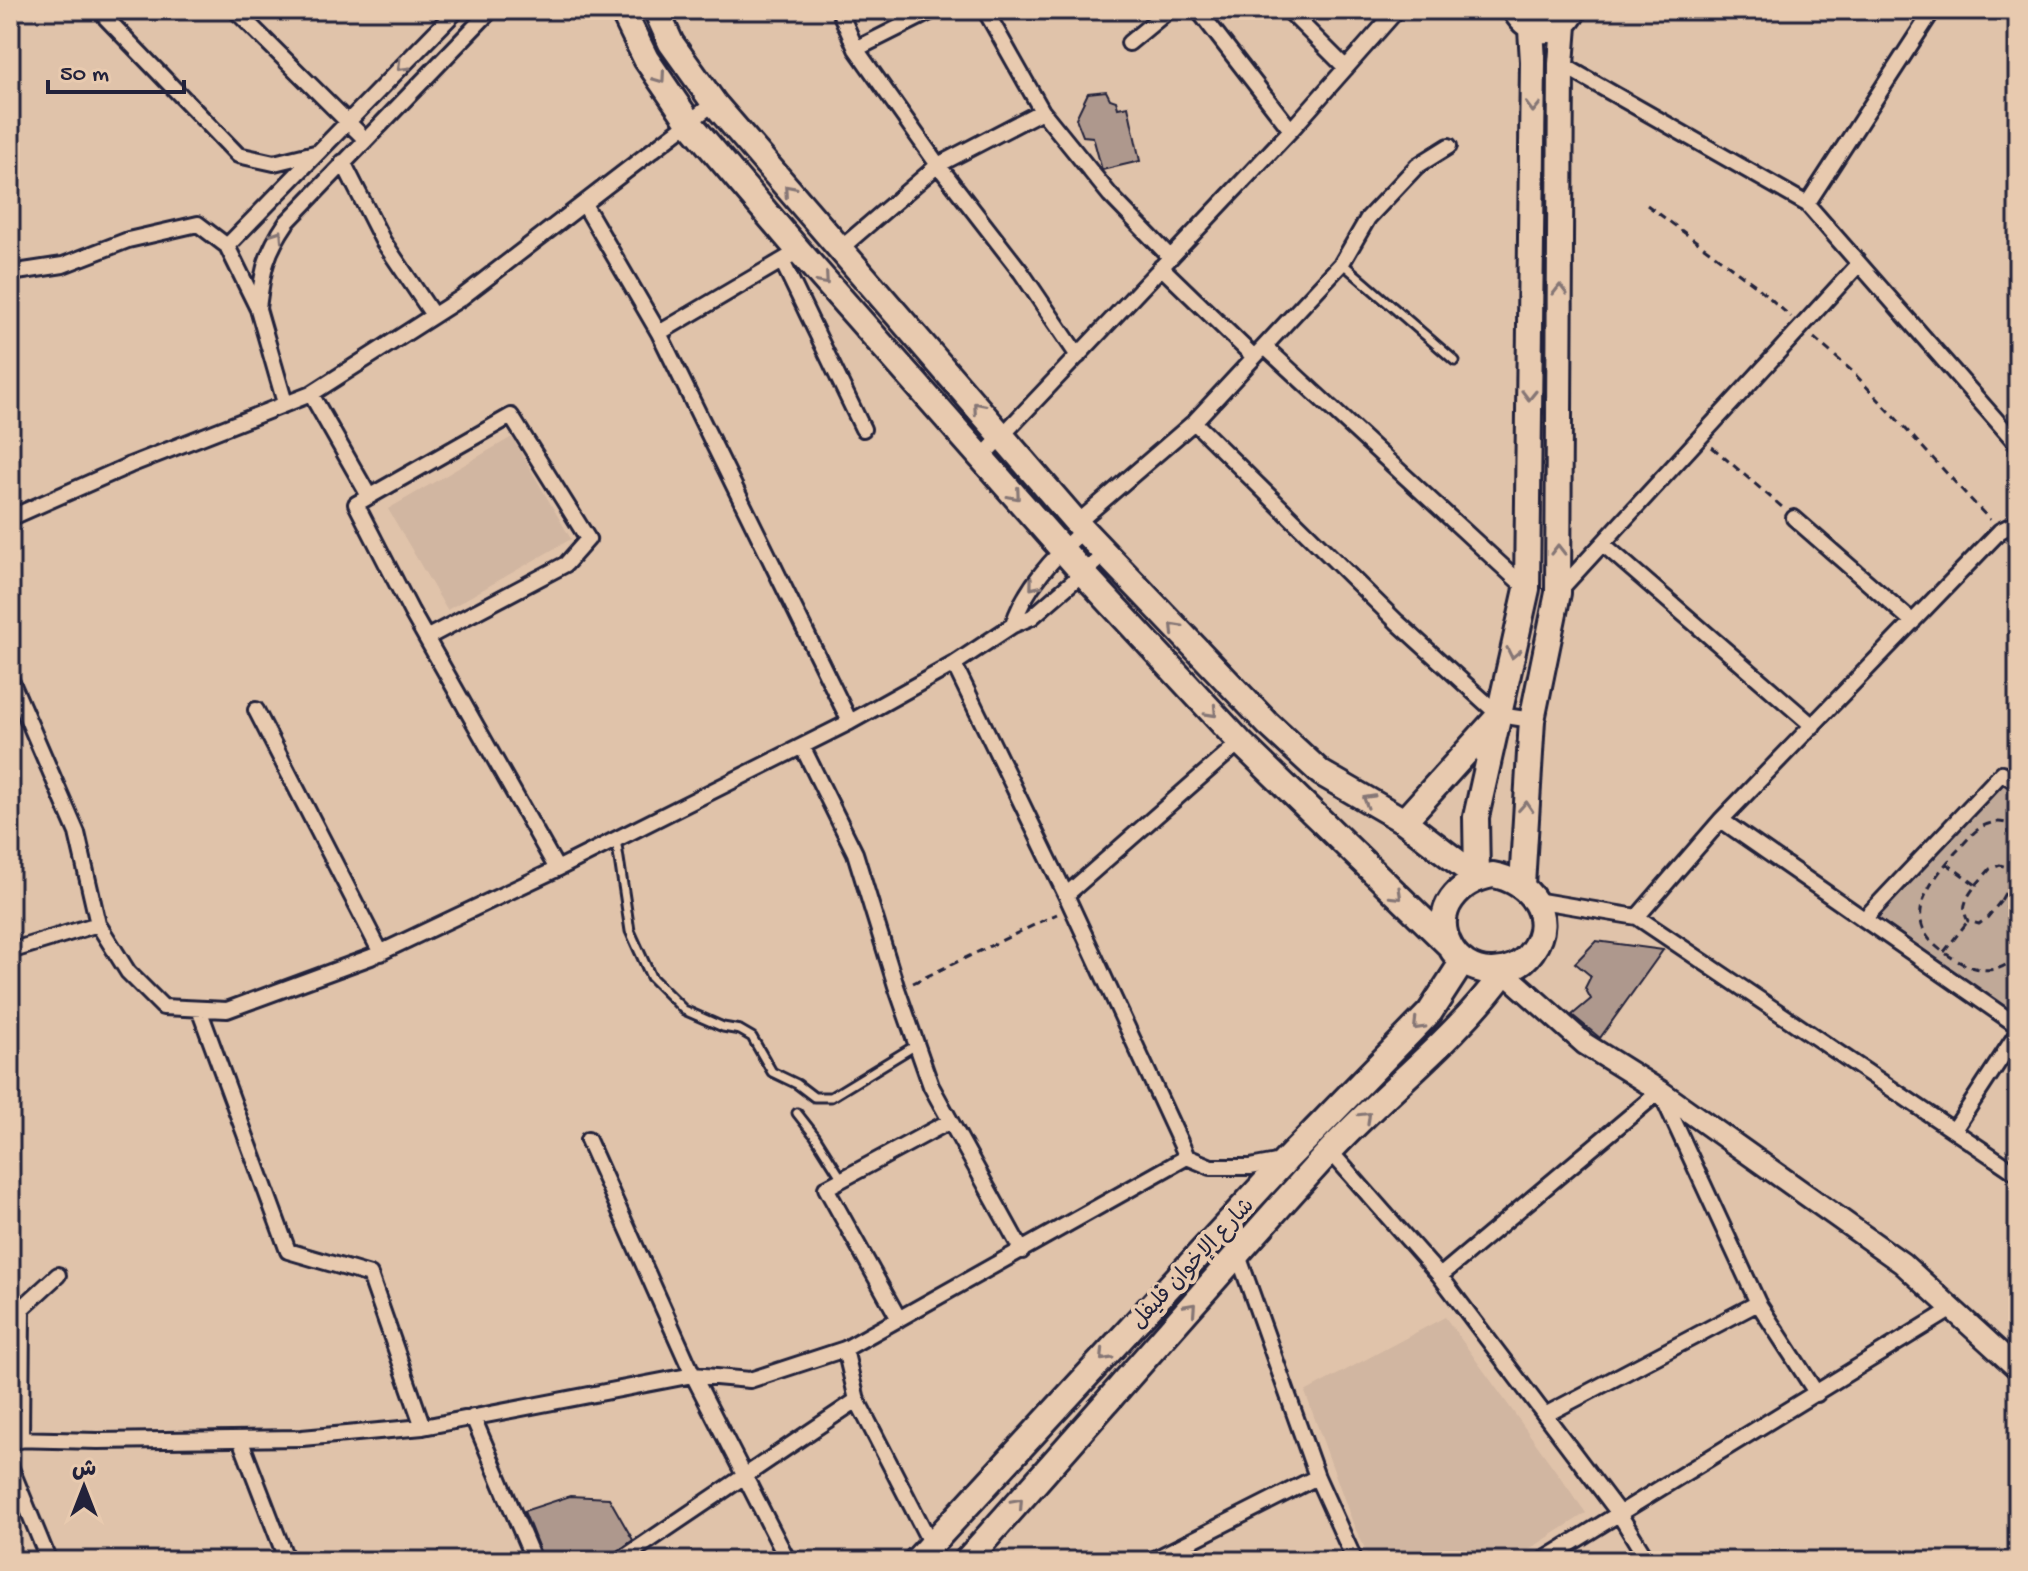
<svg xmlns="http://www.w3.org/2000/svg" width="2028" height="1571" font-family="'Gochi Hand','Playpen Sans Arabic',sans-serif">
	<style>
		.built { fill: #d1b6a1 }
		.green { fill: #c0a998; stroke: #71666a; stroke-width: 2 }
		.building { fill: #ae988d; stroke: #22223b; stroke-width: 2 }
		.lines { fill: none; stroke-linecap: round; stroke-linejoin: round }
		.service-casing { stroke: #22223b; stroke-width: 13 }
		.minor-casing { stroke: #22223b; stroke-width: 20 }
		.secondary-casing { stroke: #22223b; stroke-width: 26 }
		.primary-casing { stroke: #22223b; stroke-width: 30 }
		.path { stroke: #22223b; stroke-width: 3; stroke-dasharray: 8 6; stroke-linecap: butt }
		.service { stroke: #e8caaf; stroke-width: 7 }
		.minor { stroke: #e8caaf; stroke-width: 14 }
		.secondary { stroke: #e8caaf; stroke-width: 20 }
		.primary { stroke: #e8caaf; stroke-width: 24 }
		.oneway { stroke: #857675 }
		.labels { text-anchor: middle; stroke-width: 8; stroke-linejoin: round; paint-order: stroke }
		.street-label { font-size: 22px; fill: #22223b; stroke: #e8caaf }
	</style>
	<rect width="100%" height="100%" fill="#e0c3aa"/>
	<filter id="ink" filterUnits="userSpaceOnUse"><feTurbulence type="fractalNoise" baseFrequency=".0125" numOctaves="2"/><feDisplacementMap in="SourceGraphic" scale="16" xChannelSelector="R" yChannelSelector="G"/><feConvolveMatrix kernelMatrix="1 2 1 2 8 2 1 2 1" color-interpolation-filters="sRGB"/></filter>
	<g filter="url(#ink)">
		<path class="built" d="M512,437L571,539L447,610L388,509Z
			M1445,1317L1586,1513L1511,1561H1371L1354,1526L1305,1392Z"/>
		<path class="green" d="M2003,781L2018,791V1016L1878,918Z"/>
		<path class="building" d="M1106,91L1110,99L1116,101L1118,108L1128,106L1140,161L1102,170L1093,137L1083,136L1076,118L1088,93Z
			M1596,941L1663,950L1600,1038L1572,1015L1591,999L1585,988L1591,976L1575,963Z
			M570,1496L609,1498L633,1540L610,1558L595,1561H544L524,1511Z"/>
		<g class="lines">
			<defs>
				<path id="service" d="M1342,263L1455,361
					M616,839L630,931L651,977L684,1010L723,1027L740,1030L752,1037L772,1072L797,1084L814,1097H831L916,1045
					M797,1113L815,1136L842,1179"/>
				<path id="minor" d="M116,10L106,18L238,155L274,163L315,153
					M235,10L365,139
					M839,10L856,49L938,165L1021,272L1078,356
					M1198,10L1291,130
					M1288,10L1346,68
					M1129,43L1169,10
					M856,49L934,10
					M1561,64L1807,204L2018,445
					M1042,111L1110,195L1170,257
					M343,162L383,241L433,315
					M584,204L659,333L850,722
					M1807,204L1933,10
					M840,249L938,165L1042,111L985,10
					M782,261L863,429
					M1161,267L1254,357
					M10,270L17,272L63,265L128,240L198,224L227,246
					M258,308C263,270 265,254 287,222L491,10
					M659,333L790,256
					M1265,347L1527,589
					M311,394L369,496
					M285,403L258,309L227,246L457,10
					M1194,422L1397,622L1499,715L1532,720
					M981,458L1291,130L1397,10
					M10,518L130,465L311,394L461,298L714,103
					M1794,518L1913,622
					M1077,523L1194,422L1342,263L1368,218L1417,166L1449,146
					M1603,544L1813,726
					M1559,591L1859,264
					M1013,625C1024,588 1055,556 1083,530
					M428,637L566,564L588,539L511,416L356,504L411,611L557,869
					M954,664L1066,895L1187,1157
					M10,678L77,833L98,924L128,972L163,1007L227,1010L371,957L557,869L850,722L954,664L1013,625L1032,617L1106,553
					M256,710L381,953
					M802,746L855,853L896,986L931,1086L1022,1251
					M1721,820L2018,1026
					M1066,895L1240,742
					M1535,900L1637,917L1721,820L2000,531L2018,522
					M1637,917L2018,1174
					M1865,918L2002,773L2018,783
					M10,951L98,924
					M199,1009L288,1251L370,1275L423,1427
					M1954,1130L2018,1032
					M588,1140L693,1375L788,1561
					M1330,1151L1440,1276L1618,1512L1648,1561
					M1238,1255L1317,1477L1355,1561
					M1440,1276L1660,1091L1758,1303L1817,1394
					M899,1319L826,1188L950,1121
					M845,1349L857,1400L931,1544L937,1561
					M1545,1415L1758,1303
					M473,1417L534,1561
					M10,1439L98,1441L302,1438L423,1427L693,1375L750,1380L845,1349L1187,1157L1211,1167H1250L1282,1161
					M240,1439L287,1561
					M21,1440L22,1308L58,1275
					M10,1466L49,1561
					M619,1561L857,1400
					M1151,1561L1317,1477
					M1542,1561L1952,1309"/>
				<path id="secondary" d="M1504,972L1585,1044L1660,1091L1902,1263L2018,1369"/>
				<path id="primary" d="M622,10L646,59L689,122L799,251L1083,573L1240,742L1450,946
					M656,10L671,43L714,103L1083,530L1268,724L1321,773L1404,821L1477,877
					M1515,10C1528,36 1561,38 1574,10
					M1404,821L1498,717
					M1493,875C1529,881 1557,916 1532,951C1512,980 1466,977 1450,946C1431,910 1459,881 1493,875Z
					M1477,877L1476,817L1527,589L1533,61L1531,29
					M1522,885L1532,720L1558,593L1561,64L1564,25
					M916,1561L1286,1160L1430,1012L1463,961
					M966,1561C1087,1426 1205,1288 1327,1154C1385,1091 1454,1041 1504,972"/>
			</defs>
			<use href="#service" class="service-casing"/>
			<use href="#minor" class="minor-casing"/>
			<use href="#secondary" class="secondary-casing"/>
			<use href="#primary" class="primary-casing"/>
			<path class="path" d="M1647,205L1754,284L1791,317
				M1814,338L1852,371L1990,520
				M1712,447L1782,507
				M2018,827C2008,823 1999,820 1988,824C1975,828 1966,842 1956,852C1930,882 1899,920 1942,951C1952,958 1963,965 1975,968C1993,973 2007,968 2018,953
				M1946,863L1976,885C1967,897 1960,907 1968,921L1979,924L1987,918L2000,902L2018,914
				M2010,868L2018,857
				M1976,885L1990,869L2000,865L2010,868L2013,879L2000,902
				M1944,952L1968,921
				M913,983L1057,914"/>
			<use href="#service" class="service"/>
			<use href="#minor" class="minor"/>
			<use href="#secondary" class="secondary"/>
			<use href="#primary" class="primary"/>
		</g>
		<defs><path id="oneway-chevron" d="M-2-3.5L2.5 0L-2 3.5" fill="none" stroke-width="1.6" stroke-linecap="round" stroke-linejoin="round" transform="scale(2)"/></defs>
		<g class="oneway">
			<use href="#oneway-chevron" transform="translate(402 66) rotate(135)"/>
			<use href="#oneway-chevron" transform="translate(660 78) rotate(55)"/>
			<use href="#oneway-chevron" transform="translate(1533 107) rotate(91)"/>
			<use href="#oneway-chevron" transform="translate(789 190) rotate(-131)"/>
			<use href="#oneway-chevron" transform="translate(278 235) rotate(-56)"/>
			<use href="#oneway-chevron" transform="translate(824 280) rotate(49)"/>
			<use href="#oneway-chevron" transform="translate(1560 290) rotate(-90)"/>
			<use href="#oneway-chevron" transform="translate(1529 395) rotate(91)"/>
			<use href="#oneway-chevron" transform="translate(978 407) rotate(-131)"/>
			<use href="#oneway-chevron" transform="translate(1015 495) rotate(49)"/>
			<use href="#oneway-chevron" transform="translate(1558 550) rotate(-90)"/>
			<use href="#oneway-chevron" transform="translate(1034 585) rotate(129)"/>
			<use href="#oneway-chevron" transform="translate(1175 628) rotate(-133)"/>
			<use href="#oneway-chevron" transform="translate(1513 653) rotate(102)"/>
			<use href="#oneway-chevron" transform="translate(1212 712) rotate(47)"/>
			<use href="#oneway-chevron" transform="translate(1368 800) rotate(-150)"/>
			<use href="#oneway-chevron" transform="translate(1526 807) rotate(-86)"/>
			<use href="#oneway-chevron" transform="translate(1397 895) rotate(44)"/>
			<use href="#oneway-chevron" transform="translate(1418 1025) rotate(134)"/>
			<use href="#oneway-chevron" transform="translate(1366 1117) rotate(-44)"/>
			<use href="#oneway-chevron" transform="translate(1191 1308) rotate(-48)"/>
			<use href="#oneway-chevron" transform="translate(1105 1356) rotate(133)"/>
			<use href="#oneway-chevron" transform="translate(1018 1503) rotate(-48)"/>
		</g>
	</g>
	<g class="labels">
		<g class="street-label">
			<text transform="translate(1191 1262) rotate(-47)" y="8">شارع الإخوان فليفل</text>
		</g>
	</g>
	<rect width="2028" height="1571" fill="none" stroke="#e8caaf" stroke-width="40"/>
	<rect x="20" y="20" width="1988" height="1531" fill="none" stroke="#22223b" stroke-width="3" filter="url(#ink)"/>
	<g transform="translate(84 1487)" stroke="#e8caaf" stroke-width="6" paint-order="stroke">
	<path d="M0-6L14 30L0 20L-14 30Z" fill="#22223b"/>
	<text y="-12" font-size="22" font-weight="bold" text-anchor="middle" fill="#22223b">ش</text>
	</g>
	<path d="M48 80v12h136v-12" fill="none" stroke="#22223b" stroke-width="4"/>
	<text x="60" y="80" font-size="24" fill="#22223b" stroke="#e8caaf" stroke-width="6" paint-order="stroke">50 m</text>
</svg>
